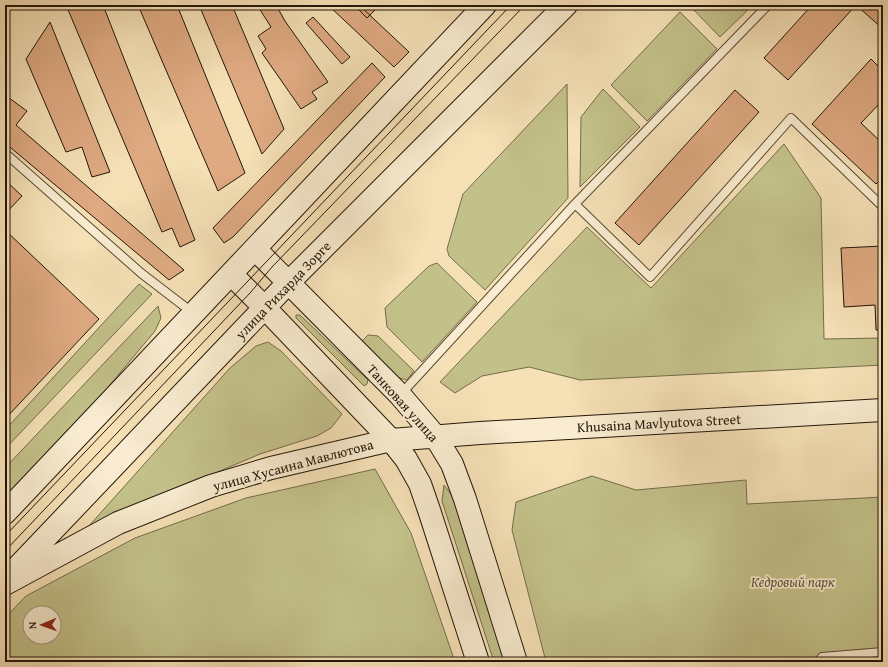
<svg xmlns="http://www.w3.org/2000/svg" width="888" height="667" font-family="'Gentium Book Plus',serif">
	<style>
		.green { fill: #c3c18a; stroke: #736c4a; fill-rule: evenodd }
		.building { fill: #dfaa82; stroke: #231609 }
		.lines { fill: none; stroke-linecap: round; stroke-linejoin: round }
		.lane-casing { stroke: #584934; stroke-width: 10 }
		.secondary-casing { stroke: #231609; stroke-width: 24 }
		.lane { stroke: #f9ecd0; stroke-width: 8 }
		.secondary { stroke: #f9ecd0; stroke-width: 22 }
		.tram { stroke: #231609; stroke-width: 1 }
		.labels { text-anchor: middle; stroke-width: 3.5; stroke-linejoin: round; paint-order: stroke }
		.street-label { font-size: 14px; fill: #231609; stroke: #f9ecd0 }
		.park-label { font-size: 14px; font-style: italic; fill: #5b5236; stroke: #f9ecd0 }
	</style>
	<rect width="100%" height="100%" fill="#f6e1b7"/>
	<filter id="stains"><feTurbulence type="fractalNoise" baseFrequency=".005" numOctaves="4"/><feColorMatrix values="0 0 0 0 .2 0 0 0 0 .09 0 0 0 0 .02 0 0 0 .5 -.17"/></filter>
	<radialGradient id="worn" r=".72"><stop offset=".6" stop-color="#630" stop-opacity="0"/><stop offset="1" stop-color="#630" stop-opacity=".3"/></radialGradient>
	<path class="green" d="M689,5H753L720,37Z
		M680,12L717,49L647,121L611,85Z
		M567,84L568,198L485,290L449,256L447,249L463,194Z
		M603,89L640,127L580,187L581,117Z
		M784,144L821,198L824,339L883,338V365L580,380L529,367L482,376L455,393L440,382L587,227L651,288Z
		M437,263L477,302L422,362L387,327L385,308L429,266Z
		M139,284L152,294L5,449V430Z
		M158,306L161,318L155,331L99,398L5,499V468Z
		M296,315H300L368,380L367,384L364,386L296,318Z
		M368,335L378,336L414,371L407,380L395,377L359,344Z
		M268,342L281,351L342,414L331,428L317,436L260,454L88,527L230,368L256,346Z
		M375,469L411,533L455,662H5V618L26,596L135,538L246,498ZM30,613H54V637H30Z
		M592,476L636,490L746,480L747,504L883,497V576L881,578L883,581V658L826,655L815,662H546L512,530L516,502Z
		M444,485L453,497L505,662H494L442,501Z"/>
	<path class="building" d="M66,5H103L195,240L180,247L172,228L162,232Z
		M138,5H177L245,173L218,191Z
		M199,5H232L284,129L262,154Z
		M257,5H276L285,21L328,82L312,92L317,99L301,109L262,53L266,49L258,36L271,27Z
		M328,5H359L409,52L394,67Z
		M354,5H378L379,6L367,18Z
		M812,5H856L788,80L764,58Z
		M856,5H883V29Z
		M313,17L350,57L342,64L306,23Z
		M50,22L110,172L92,177L82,147L66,152L26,59Z
		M871,59L883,71V100L861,123L883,144V177L876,184L812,124Z
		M372,63L385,77L233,237L224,243L213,228Z
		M735,90L759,112L639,245L615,223Z
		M5,95L27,111L16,125L184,270L169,280L5,143Z
		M5,180L22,196L5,214Z
		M5,230L99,319L5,419Z
		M883,246V329L876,330L875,305L844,307L841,248Z"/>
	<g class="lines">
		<defs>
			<path id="lane" d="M5,153L141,273L193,313
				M575,204L650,277L791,118L883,207
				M401,394L575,204L768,5
				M818,662L822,657L883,652"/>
			<path id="secondary" d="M255,249L400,395L435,436L452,464L465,499L516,662
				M231,274L265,308L391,440L406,459L420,484L429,510L478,662
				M5,513L485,5
				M10,575L288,283L566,5
				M5,584L118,523L211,486L271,468L391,440L480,433L883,410"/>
		</defs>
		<use href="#lane" class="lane-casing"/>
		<use href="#secondary" class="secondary-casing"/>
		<use href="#lane" class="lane"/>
		<use href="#secondary" class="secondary"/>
		<path class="tram" d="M5,536L511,5
			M5,551L250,293L272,267L525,5"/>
	</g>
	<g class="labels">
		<g class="street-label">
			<text transform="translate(283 290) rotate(-46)" y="5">улица Рихарда Зорге</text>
			<text transform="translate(403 403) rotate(48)" y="5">Танковая улица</text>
			<text transform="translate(659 423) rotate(-3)" y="5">Khusaina Mavlyutova Street</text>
			<text transform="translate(293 465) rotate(-15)" y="5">улица Хусаина Мавлютова</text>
		</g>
		<g class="park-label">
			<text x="793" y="587">Кедровый парк</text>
		</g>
	</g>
	<rect width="888" height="667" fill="none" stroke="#f6e1b7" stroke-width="20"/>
	<rect x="6" y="6" width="876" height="655" fill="none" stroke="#231609" stroke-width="2"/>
	<rect x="10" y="10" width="868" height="647" fill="none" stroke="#231609"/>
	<g transform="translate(42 625) rotate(268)"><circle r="19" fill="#f9ecd0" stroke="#a39680"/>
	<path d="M0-3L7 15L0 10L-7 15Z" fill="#8f2418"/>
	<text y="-6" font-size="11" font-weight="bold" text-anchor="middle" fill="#231609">N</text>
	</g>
	<rect width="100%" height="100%" filter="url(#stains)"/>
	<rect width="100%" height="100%" fill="url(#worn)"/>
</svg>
